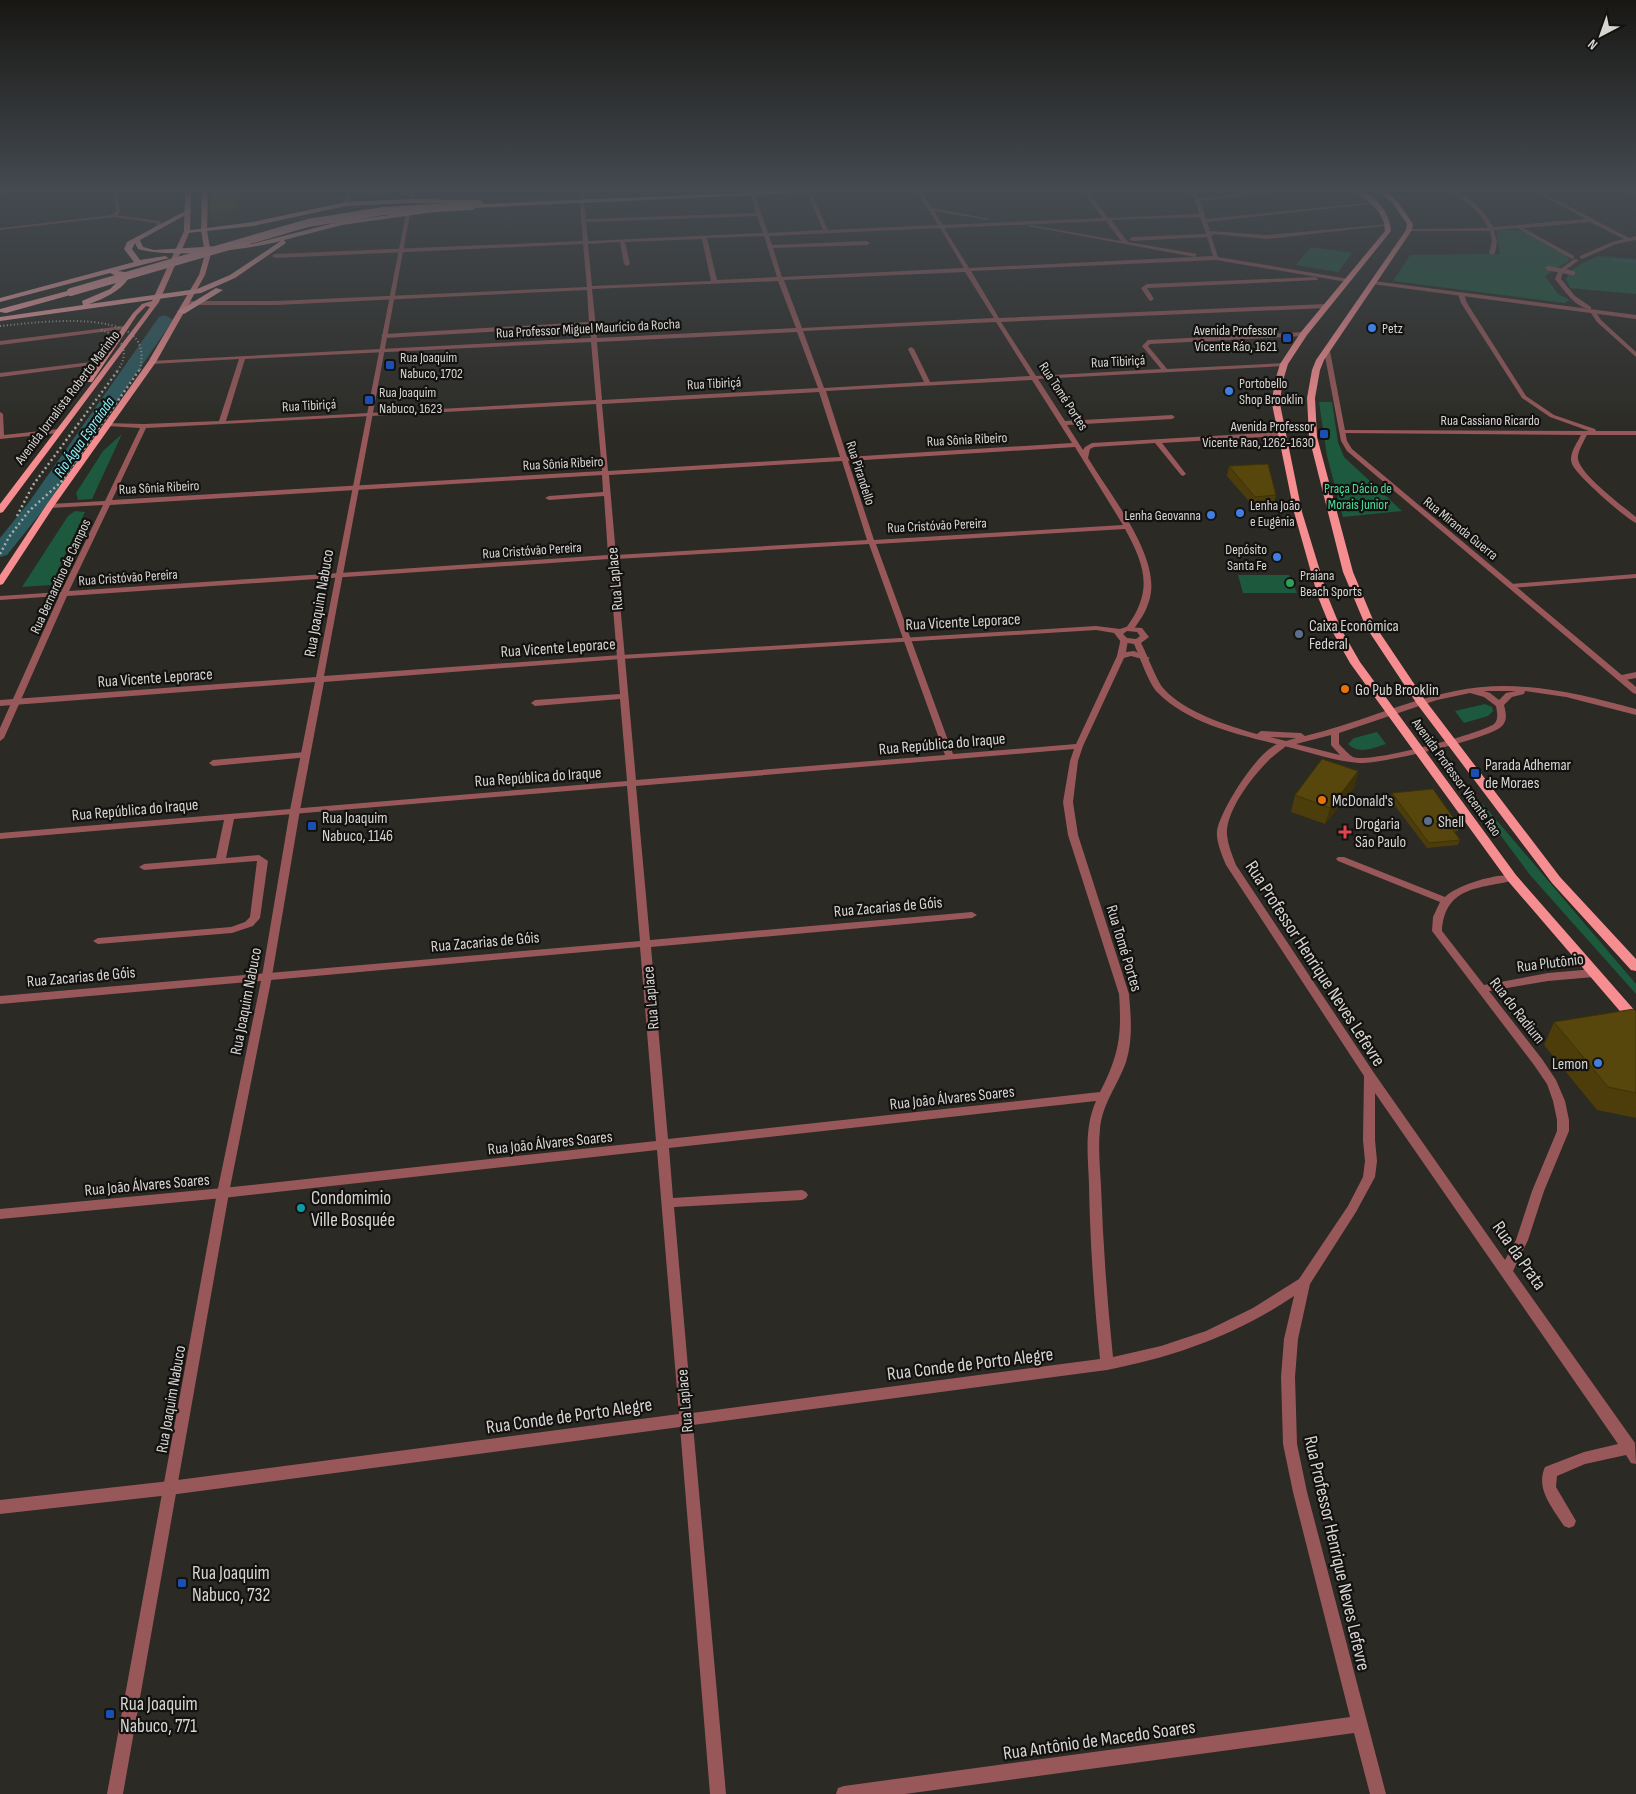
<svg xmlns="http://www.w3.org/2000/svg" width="1636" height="1794" font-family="'Sofia Sans Condensed',sans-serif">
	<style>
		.green { fill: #1d593c }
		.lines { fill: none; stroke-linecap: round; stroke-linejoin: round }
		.stream { stroke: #2c5a5f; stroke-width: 2.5 }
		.river { fill: #2c5a5f; fill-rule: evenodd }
		.pedestrian { stroke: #985859; stroke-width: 4.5 }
		.minor { fill: #985859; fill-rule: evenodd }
		.tertiary { fill: #985859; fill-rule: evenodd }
		.primary { fill: #f68d90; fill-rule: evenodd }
		.trunk { fill: #f7a2a4; fill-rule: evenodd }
		.rail-far1 { stroke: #adaca7; stroke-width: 2; stroke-dasharray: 1 2.5; stroke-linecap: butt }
		.rail { stroke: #adaca7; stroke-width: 2.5; stroke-dasharray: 2 3; stroke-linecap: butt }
		.trunk-bridge { stroke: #f7a2a4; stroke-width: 8 }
		.wall { fill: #4c3d0a }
		.shaded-wall { fill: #3e3208 }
		.building { fill: #58470c; stroke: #3e3208 }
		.shop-dot { fill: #3f7fe0; stroke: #131210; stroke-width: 2 }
		.transit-dot { fill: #1a4fb4; stroke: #131210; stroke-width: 2 }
		.leisure-dot { fill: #2e9e5b; stroke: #131210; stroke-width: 2 }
		.service-dot { fill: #5c6f8a; stroke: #131210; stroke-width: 2 }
		.food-dot { fill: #e8710a; stroke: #131210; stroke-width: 2 }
		.health-dot { fill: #e0444e; stroke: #131210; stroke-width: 2 }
		.culture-dot { fill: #0f9aa8; stroke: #131210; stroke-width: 2 }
		.labels { text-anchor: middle; stroke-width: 4.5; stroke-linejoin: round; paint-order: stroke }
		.far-street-label { font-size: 14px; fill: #d6d5d1; stroke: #131210 }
		.far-poi-label { font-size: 14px; fill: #d6d5d1; stroke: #131210; text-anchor: start }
		.far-park-label { font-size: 14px; fill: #4cdf9b; stroke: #131210 }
		.far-water-label { font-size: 15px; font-style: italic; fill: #8df1fc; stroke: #131210 }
		.street-label { font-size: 16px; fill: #d6d5d1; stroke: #131210 }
		.poi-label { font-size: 16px; fill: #d6d5d1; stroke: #131210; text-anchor: start }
		.near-street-label { font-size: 19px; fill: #d6d5d1; stroke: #131210 }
		.near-poi-label { font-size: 19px; fill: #d6d5d1; stroke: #131210; text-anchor: start }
	</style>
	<rect width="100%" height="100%" fill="#2b2a24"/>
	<path class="green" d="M1496,229L1522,231L1567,256L1570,260L1545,276L1558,294L1570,300L1564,303L1393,281L1410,255L1500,254Z
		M1311,247L1352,253L1338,272L1296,265Z
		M1599,256L1636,259V294L1570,288L1566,279C1573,265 1585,262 1599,256Z
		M1319,402H1332L1338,442L1344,457L1402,511L1343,517L1327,456Z
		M122,434L92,499L78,500L76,493L103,451Z
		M75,511L85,512L51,585L22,587L68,516Z
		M1238,575H1289L1297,593H1243Z
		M1485,704L1492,707L1493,711L1488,716L1464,723L1455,711Z
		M1377,732L1386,744C1373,748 1359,755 1348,744L1354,738Z
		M1482,803L1636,984V994L1530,875L1484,813Z"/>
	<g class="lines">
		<path class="stream" d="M1613,260L1636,262"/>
		<path class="river" d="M165,315L173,320L43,510L7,555L0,557V538L29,502L159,317Z"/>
		<path class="pedestrian" d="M1548,268L1573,273"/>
		<path class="minor" d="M24,188H39L0,194V192Z
			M112,188H116L120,211L117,215L160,221L162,226L151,234L148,232L157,225L156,223L114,217L0,230V228L112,215L116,211Z
			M347,188H351L348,204L346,205L344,204Z
			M412,188H416L413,201L411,202L409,201Z
			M579,188H583L585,200L581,199Z
			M914,188H919L932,208L990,219L988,220L934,211L943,225L1103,218L1080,188H1085L1108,218L1199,214L1195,200L1187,188H1192L1198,198L1294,188H1313L1200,201L1206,219L1376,202L1378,203L1207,222L1210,231L1267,235L1389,224L1391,225L1267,239L1212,234L1214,235L1211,236L1218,257L1349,279V281L1347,282L1216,260L971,271L999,318L1326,304L1329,306L1326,308L1001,322L1036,376L1161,369L1142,346L1148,340L1304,332L1307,334L1304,336L1150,344L1148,346L1167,369L1286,363L1287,364L1284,366L1038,379L1065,421L1172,415L1175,417L1172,419L1067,425L1083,450L1085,447L1092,443L1282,432L1285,434L1282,436L1162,443L1186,474L1183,476L1181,475L1155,443L1094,447L1090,449L1088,458C1109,493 1156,551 1151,592C1149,607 1142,618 1133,630H1130L1126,628C1153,592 1146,567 1125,529L876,544L953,754L1076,744L1117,656L1121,638H1124L1128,640L1126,652L1134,651L1150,658L1146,660L1131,656L1124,658L1083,746L1078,761L1073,802L1078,835L1129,994C1131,1017 1133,1040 1126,1062C1118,1085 1102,1104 1100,1129C1098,1148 1100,1167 1101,1186C1103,1243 1107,1300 1113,1357L1161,1346L1206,1331L1253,1308L1299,1279L1348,1206L1363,1177L1365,1161L1363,1140L1364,1076L1226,865C1222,855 1216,842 1217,831C1220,810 1264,738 1287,742L1288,744C1282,750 1274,755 1268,761C1252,777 1225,812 1227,835C1228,845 1232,855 1236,865L1374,1073L1505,1260L1516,1240L1532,1191L1557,1131V1120L1553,1101L1547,1084L1534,1065L1432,931L1433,917L1440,902L1338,861L1336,859L1338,857H1344L1445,897C1457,885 1499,872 1515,876L1517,878L1515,880C1481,889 1445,885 1442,931L1484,985L1548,973L1594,969L1599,973L1594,977L1548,981L1489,991L1542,1059L1556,1080L1565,1101L1569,1120V1131L1544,1191L1528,1240L1513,1271L1635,1443L1636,1464L1631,1463L1626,1455L1585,1464L1557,1476L1556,1487L1576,1521L1574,1526L1569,1528L1564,1526C1553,1508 1535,1489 1545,1467L1584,1452L1618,1444L1375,1093V1140L1377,1161L1375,1177L1356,1212L1310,1284L1298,1339L1295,1377L1297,1444L1307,1492L1386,1794H1370L1354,1733L905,1794H836L838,1788L844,1786L1350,1717L1293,1492L1283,1444L1281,1377L1284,1339L1294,1296C1237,1335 1174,1357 1107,1370L693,1425L726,1794H710L680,1427L170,1495L0,1514V1500L170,1481L679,1414L657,1150L223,1198L0,1219V1209L223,1188L656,1141L640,947L0,1004V996L640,941L627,786L234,819L226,858L259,855L268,861L260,918L253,926L232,933L98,944L93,941L98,938L231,927L245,922L250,917L257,861L144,870L139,867L144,864L216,858L224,820L0,839V833L627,781L620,699L535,706L531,703L535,700L620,694L609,559L67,596L4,738L0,741V728L59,596L0,600V596L61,592L103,505L50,508L46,506L50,504L105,501L140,428L107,426L104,424L105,423L144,424L219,421L239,359L152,364L150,363V361L591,338L590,326L384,338L381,336L384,334L589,322L587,290L276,305H187L184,303L187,301H276L587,287L583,244L275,258L272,256L275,254L583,241L580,202L582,201L584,202L586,219L756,213L751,195L753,194L755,195L768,233L823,230L807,193L809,192L811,193L828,230L938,225ZM757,216L763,233L588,241L586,222ZM1200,217L1206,234L1132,237L1129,239L1132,241L1207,237L1213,256L969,268L944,228L1106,221L1121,241L1030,225L1028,226L1195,257L1197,254L1128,242L1111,220ZM940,228L964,268L782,277L773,248L867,245L870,243L867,241L772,245L769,236ZM764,236L777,277L717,280L707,238ZM702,239L711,281L592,286L588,244L620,242L624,264L627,266L630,264L625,242ZM965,272L994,318L802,328L784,280ZM778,281L796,328L597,338L592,289ZM996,322L1030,376L930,382L914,349L911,347L908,349L924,382L824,388L803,331ZM797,332L818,388L602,400L597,342ZM591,342L596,400L226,421L245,359ZM1032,380L1072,443L847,457L826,391ZM819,392L840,457L608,471L602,404ZM596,404L602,471L112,500L146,428ZM1075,447L1123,525L874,540L848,461ZM842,461L867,540L616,555L609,475ZM602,475L603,492L549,496L545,498L549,500L604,496L608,555L69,591L110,505ZM869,544L945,755L636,780L616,559ZM1074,749L1070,761L1063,802L1068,835L1119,994C1122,1035 1119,1055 1100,1092L668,1139L651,947L972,918L977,915L972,912L650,940L636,786ZM1096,1101C1084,1128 1088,1156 1089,1184C1090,1242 1094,1301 1100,1359L692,1413L674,1207L802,1200L806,1198L808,1195L806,1192L802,1190L673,1198L669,1148Z
			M1446,188C1462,188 1487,213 1493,227L1586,219L1528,188H1534L1629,238L1636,236V240L1616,244L1582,259L1580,258V256L1612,242L1624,239L1590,222L1523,228L1574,256V258L1572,259L1517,228L1494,230L1497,242L1495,253L1492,255L1489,253L1492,242L1490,231H1407L1409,229L1488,228C1480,209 1461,200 1446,188Z
			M1620,188H1626L1636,193V196Z
			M1574,259L1579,260L1563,272L1561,279L1575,296L1591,307V309C1576,309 1564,290 1555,279L1559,270Z
			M1315,277L1318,279L1317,280L1148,288H1147L1154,299L1151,301L1149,300L1141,288L1147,284Z
			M1461,292L1464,294L1467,303L1526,396L1554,415L1595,429L1596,431H1636V435H1587C1584,441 1579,449 1578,456C1575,471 1624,507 1636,517V523C1625,518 1576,475 1572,464C1568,455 1577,443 1581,435L1341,433V431L1343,430L1589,431L1550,417L1522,398L1461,303L1458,294Z
			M1592,312H1596L1601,320L1636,352V357L1597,322L1591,313Z
			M123,326L126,328L125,329L0,345V341Z
			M99,361L102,363L101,364L0,377V373Z
			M0,412L3,414L4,435L59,429L62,431L59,433L0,439Z
			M1636,574V578L1511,588L1507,586L1511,584Z
			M1636,672V678L1620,681L1616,678L1617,676Z
			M306,752L309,753L310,755L309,757L213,766L209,763L213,760Z"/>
		<path class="tertiary" d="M749,188H753L754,193H750Z
			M406,213L410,214L324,676L621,655L1096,626L1120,629L1126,627L1142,628L1149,637L1141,643C1147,654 1156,679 1163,688C1184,712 1228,726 1257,734L1261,731L1301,733L1305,736C1356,724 1404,701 1455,691C1517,678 1577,693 1636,709V715L1566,697L1525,691L1524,694L1512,697L1504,705C1506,713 1508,721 1501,727C1488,739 1377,765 1359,763C1336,761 1314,754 1292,748C1246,736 1192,727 1157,692C1149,684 1139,655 1134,644L1121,642L1114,633L1096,630L621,659L324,682L300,810L272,976L229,1193L123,1794H107L217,1193L262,976L290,810L315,682L0,706V700L316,677ZM1127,631L1137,632L1140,636L1136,639L1127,638L1123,634ZM1484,691H1516L1506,693L1499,700L1490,693ZM1470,693L1484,697L1496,706C1497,712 1499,719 1494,724C1480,734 1368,764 1353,757C1349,755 1343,748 1339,744V733L1437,700ZM1331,735V745L1340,755L1296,744ZM1270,737L1296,738L1286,741Z
			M1374,281L1636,315V319L1372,284L1371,283Z
			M1327,349L1330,351L1347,441L1352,449L1636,687V694L1633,693L1347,451L1341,441L1324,351Z"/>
		<path class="primary" d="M185,188H191L190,231L159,302L3,512L0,513V504L150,307L146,306L137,315L92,382H86L85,380L133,313L142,304L152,301L184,231Z
			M202,188H208L207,230L211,254L205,275L156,362L54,506L3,584L0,585V575L47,504L148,362L199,275L205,254L201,230Z
			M1350,188C1371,188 1390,211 1391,231L1307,335L1288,364L1282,384L1280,404L1302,512L1328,597L1341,629L1360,662L1516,875L1636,1012V1026L1631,1024L1508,881L1350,663L1331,629L1318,597L1294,512L1272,404L1274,384L1280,364L1301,332L1385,231C1384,208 1366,201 1350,188Z
			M1373,188C1392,188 1403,210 1413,224L1412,230L1324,360L1320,370L1315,398L1317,437L1353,572L1376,627L1425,700L1560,877L1636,959V971L1631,970L1552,883L1417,704L1366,627L1343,572L1309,437L1307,398L1312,370L1316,360L1406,230L1407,224L1392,202Z"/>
		<path class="trunk" d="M851,188H910L471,208L469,205L474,204L411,203L346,206L253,226L187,233L184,231L253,222L346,202L411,199L480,200L483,202L482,204Z
			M189,209L191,212L140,240L143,247L154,250L252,244L342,221L438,209L441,211L342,225L284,240L286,243L235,278L201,293L0,321V317L83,305L82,301L110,289L121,278L110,273L0,302V298L134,262L124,249L127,242ZM281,241L230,275L197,289L89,304C105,298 119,292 129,278L125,272L118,271L169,258L165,256L140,260L132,249L135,243L138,249C172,259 246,250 281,241Z
			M216,288L223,290L184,314L177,312Z
			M71,290L75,292L74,294L6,313L0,312V309Z"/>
		<path class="rail-far1" d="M0,326C32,323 116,311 137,340C143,349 142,360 140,370
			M101,330C121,336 131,351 118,370"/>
		<path class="rail" d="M17,516L33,485L119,369
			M0,554L9,537L29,511L61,482L140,369"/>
		<path class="trunk-bridge" d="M71,292L308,223L383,211L471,206"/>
	</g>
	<path class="wall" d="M350,188H408L407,194L378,198L352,195Z
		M1229,466L1276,495L1274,505L1253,506L1227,476Z
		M1358,771L1354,788L1325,824L1291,812L1295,795Z
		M1392,793L1459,826L1458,831L1454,832L1460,840L1458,845L1427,848L1390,799Z
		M1636,1012V1118L1597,1110L1544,1045L1554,1022Z"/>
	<path class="shaded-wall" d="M376,188H408L407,194L378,198Z
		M235,190L238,201V221L213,223L210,212Z
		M1358,771L1354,788L1325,824L1330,808Z"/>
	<path class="building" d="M235,190L236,209L210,212L211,192Z
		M1268,464L1276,495L1255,497L1229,466Z
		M1322,759L1358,771L1330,808L1295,795Z
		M1433,789L1459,826L1451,827L1460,840L1429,843L1392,793Z
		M1634,1009L1636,1012V1093L1608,1087L1554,1022Z"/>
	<linearGradient id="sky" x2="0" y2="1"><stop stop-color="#181714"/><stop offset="0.43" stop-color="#444a50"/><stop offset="1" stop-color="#444a50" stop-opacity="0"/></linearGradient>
	<rect width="1636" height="440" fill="url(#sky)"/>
	<g class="shop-dot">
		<circle cx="1372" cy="328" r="5"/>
		<circle cx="1229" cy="391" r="5"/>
		<circle cx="1240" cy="513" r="5"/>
		<circle cx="1211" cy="515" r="5"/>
		<circle cx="1277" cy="557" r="5"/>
		<circle cx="1598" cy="1063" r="5"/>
	</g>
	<g class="transit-dot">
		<rect x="1282" y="333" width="10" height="10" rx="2.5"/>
		<rect x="385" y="360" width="10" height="10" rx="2.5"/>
		<rect x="364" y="395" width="10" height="10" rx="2.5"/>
		<rect x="1319" y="429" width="10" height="10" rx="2.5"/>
		<rect x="1470" y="768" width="10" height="10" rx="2.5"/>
		<rect x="307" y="821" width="10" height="10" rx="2.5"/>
		<rect x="177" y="1578" width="10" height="10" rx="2.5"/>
		<rect x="105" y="1709" width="10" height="10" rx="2.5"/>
	</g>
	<circle class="leisure-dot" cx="1290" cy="583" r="5"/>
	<g class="service-dot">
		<circle cx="1299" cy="634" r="5"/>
		<circle cx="1428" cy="821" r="5"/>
	</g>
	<g class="food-dot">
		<circle cx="1345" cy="689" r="5"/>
		<circle cx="1322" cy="800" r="5"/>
	</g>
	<path class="health-dot" d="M1342.5 824.5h5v5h5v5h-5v5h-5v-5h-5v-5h5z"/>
	<circle class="culture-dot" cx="301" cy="1208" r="5"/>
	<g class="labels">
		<g class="far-street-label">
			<text transform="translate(588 328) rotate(-3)" y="5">Rua Professor Miguel Maurício da Rocha</text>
			<text transform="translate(1118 361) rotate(-3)" y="5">Rua Tibiriçá</text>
			<text transform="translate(714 383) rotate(-3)" y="5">Rua Tibiriçá</text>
			<text transform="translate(1064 396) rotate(57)" y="5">Rua Tomé Portes</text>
			<text transform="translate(67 397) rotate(-53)" y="5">Avenida Jornalista Roberto Marinho</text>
			<text transform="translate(309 405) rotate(-3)" y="5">Rua Tibiriçá</text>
			<text x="1490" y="425">Rua Cassiano Ricardo</text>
			<text transform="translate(967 439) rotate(-3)" y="5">Rua Sônia Ribeiro</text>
			<text transform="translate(563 463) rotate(-3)" y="5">Rua Sônia Ribeiro</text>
			<text transform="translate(861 473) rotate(72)" y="5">Rua Pirandello</text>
			<text transform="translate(159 487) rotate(-3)" y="5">Rua Sônia Ribeiro</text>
			<text transform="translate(937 525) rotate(-3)" y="5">Rua Cristóvão Pereira</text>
			<text transform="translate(1461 528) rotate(39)" y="5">Rua Miranda Guerra</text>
			<text transform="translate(532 550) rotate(-4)" y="5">Rua Cristóvão Pereira</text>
			<text transform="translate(60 576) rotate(-65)" y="5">Rua Bernardino de Campos</text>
			<text transform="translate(128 577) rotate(-4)" y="5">Rua Cristóvão Pereira</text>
			<text transform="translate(1457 777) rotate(54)" y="5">Avenida Professor Vicente Rao</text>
		</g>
		<g class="far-poi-label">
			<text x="1382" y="333">Petz</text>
			<text x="1277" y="335" text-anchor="end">Avenida Professor<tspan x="1277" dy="16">Vicente Ráo, 1621</tspan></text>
			<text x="400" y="362">Rua Joaquim<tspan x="400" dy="16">Nabuco, 1702</tspan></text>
			<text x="1239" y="388">Portobello<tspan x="1239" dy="16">Shop Brooklin</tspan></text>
			<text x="379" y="397">Rua Joaquim<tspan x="379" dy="16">Nabuco, 1623</tspan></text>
			<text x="1314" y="431" text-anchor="end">Avenida Professor<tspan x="1314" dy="16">Vicente Rao, 1262-1630</tspan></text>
			<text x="1250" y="510">Lenha João<tspan x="1250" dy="16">e Eugênia</tspan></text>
			<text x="1201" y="520" text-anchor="end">Lenha Geovanna</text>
			<text x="1267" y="554" text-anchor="end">Depósito<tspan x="1267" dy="16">Santa Fe</tspan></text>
			<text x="1300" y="580">Praiana<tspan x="1300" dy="16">Beach Sports</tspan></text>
		</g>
		<g class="far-park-label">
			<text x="1358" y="493">Praça Dácio de<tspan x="1358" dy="16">Morais Junior</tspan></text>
		</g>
		<g class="far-water-label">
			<text transform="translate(84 437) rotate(-55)" y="5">Rio Água Espraiada</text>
		</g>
		<g class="street-label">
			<text transform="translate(614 579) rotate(-95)" y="6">Rua Laplace</text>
			<text transform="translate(318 603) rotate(-80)" y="6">Rua Joaquim Nabuco</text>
			<text transform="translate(963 621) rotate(-3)" y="6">Rua Vicente Leporace</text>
			<text transform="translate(558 647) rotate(-4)" y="6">Rua Vicente Leporace</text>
			<text transform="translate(155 677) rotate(-4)" y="6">Rua Vicente Leporace</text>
			<text transform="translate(942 743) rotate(-5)" y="6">Rua República do Iraque</text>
			<text transform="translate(538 776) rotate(-4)" y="6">Rua República do Iraque</text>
			<text transform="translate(135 809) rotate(-5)" y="6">Rua República do Iraque</text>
			<text transform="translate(888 906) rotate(-5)" y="6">Rua Zacarias de Góis</text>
			<text transform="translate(485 941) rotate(-5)" y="6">Rua Zacarias de Góis</text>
			<text transform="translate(1125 948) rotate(73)" y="6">Rua Tomé Portes</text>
			<text transform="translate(1550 962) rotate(-7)" y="6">Rua Plutônio</text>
			<text transform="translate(81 976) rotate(-5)" y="6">Rua Zacarias de Góis</text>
			<text transform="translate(650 998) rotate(-95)" y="6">Rua Laplace</text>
			<text transform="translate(245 1001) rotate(-79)" y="6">Rua Joaquim Nabuco</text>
			<text transform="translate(1518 1010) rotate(52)" y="6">Rua do Radium</text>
			<text transform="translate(952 1097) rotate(-6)" y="6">Rua João Álvares Soares</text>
			<text transform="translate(550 1142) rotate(-6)" y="6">Rua João Álvares Soares</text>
			<text transform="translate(147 1184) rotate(-5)" y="6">Rua João Álvares Soares</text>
			<text transform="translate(170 1399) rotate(-80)" y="6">Rua Joaquim Nabuco</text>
			<text transform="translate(684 1401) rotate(-95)" y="6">Rua Laplace</text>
		</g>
		<g class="poi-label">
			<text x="1309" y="631">Caixa Econômica<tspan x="1309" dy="18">Federal</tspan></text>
			<text x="1355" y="695">Go Pub Brooklin</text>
			<text x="1485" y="770">Parada Adhemar<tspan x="1485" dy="18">de Moraes</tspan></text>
			<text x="1332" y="806">McDonald's</text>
			<text x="322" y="823">Rua Joaquim<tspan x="322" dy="18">Nabuco, 1146</tspan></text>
			<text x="1438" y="827">Shell</text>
			<text x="1355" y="829">Drogaria<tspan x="1355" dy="18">São Paulo</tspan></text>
			<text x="1588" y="1069" text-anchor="end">Lemon</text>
		</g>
		<g class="near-street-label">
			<text transform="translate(1316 963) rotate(57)" y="7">Rua Professor Henrique Neves Lefevre</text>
			<text transform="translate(1520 1255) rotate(55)" y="7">Rua da Prata</text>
			<text transform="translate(970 1363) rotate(-7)" y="7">Rua Conde de Porto Alegre</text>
			<text transform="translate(569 1415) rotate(-8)" y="7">Rua Conde de Porto Alegre</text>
			<text transform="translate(1338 1553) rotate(77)" y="7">Rua Professor Henrique Neves Lefevre</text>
			<text transform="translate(1099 1739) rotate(-8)" y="7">Rua Antônio de Macedo Soares</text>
		</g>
		<g class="near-poi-label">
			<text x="311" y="1204">Condomimio<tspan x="311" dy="22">Ville Bosquée</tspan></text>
			<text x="192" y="1579">Rua Joaquim<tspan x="192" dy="22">Nabuco, 732</tspan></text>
			<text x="120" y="1710">Rua Joaquim<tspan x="120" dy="22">Nabuco, 771</tspan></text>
		</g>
	</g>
	<g transform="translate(1601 35) rotate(221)" stroke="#131210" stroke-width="4" paint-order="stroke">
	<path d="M0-4L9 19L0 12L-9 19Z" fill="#d6d5d1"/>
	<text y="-8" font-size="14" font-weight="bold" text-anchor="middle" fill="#d6d5d1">N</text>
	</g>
</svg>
